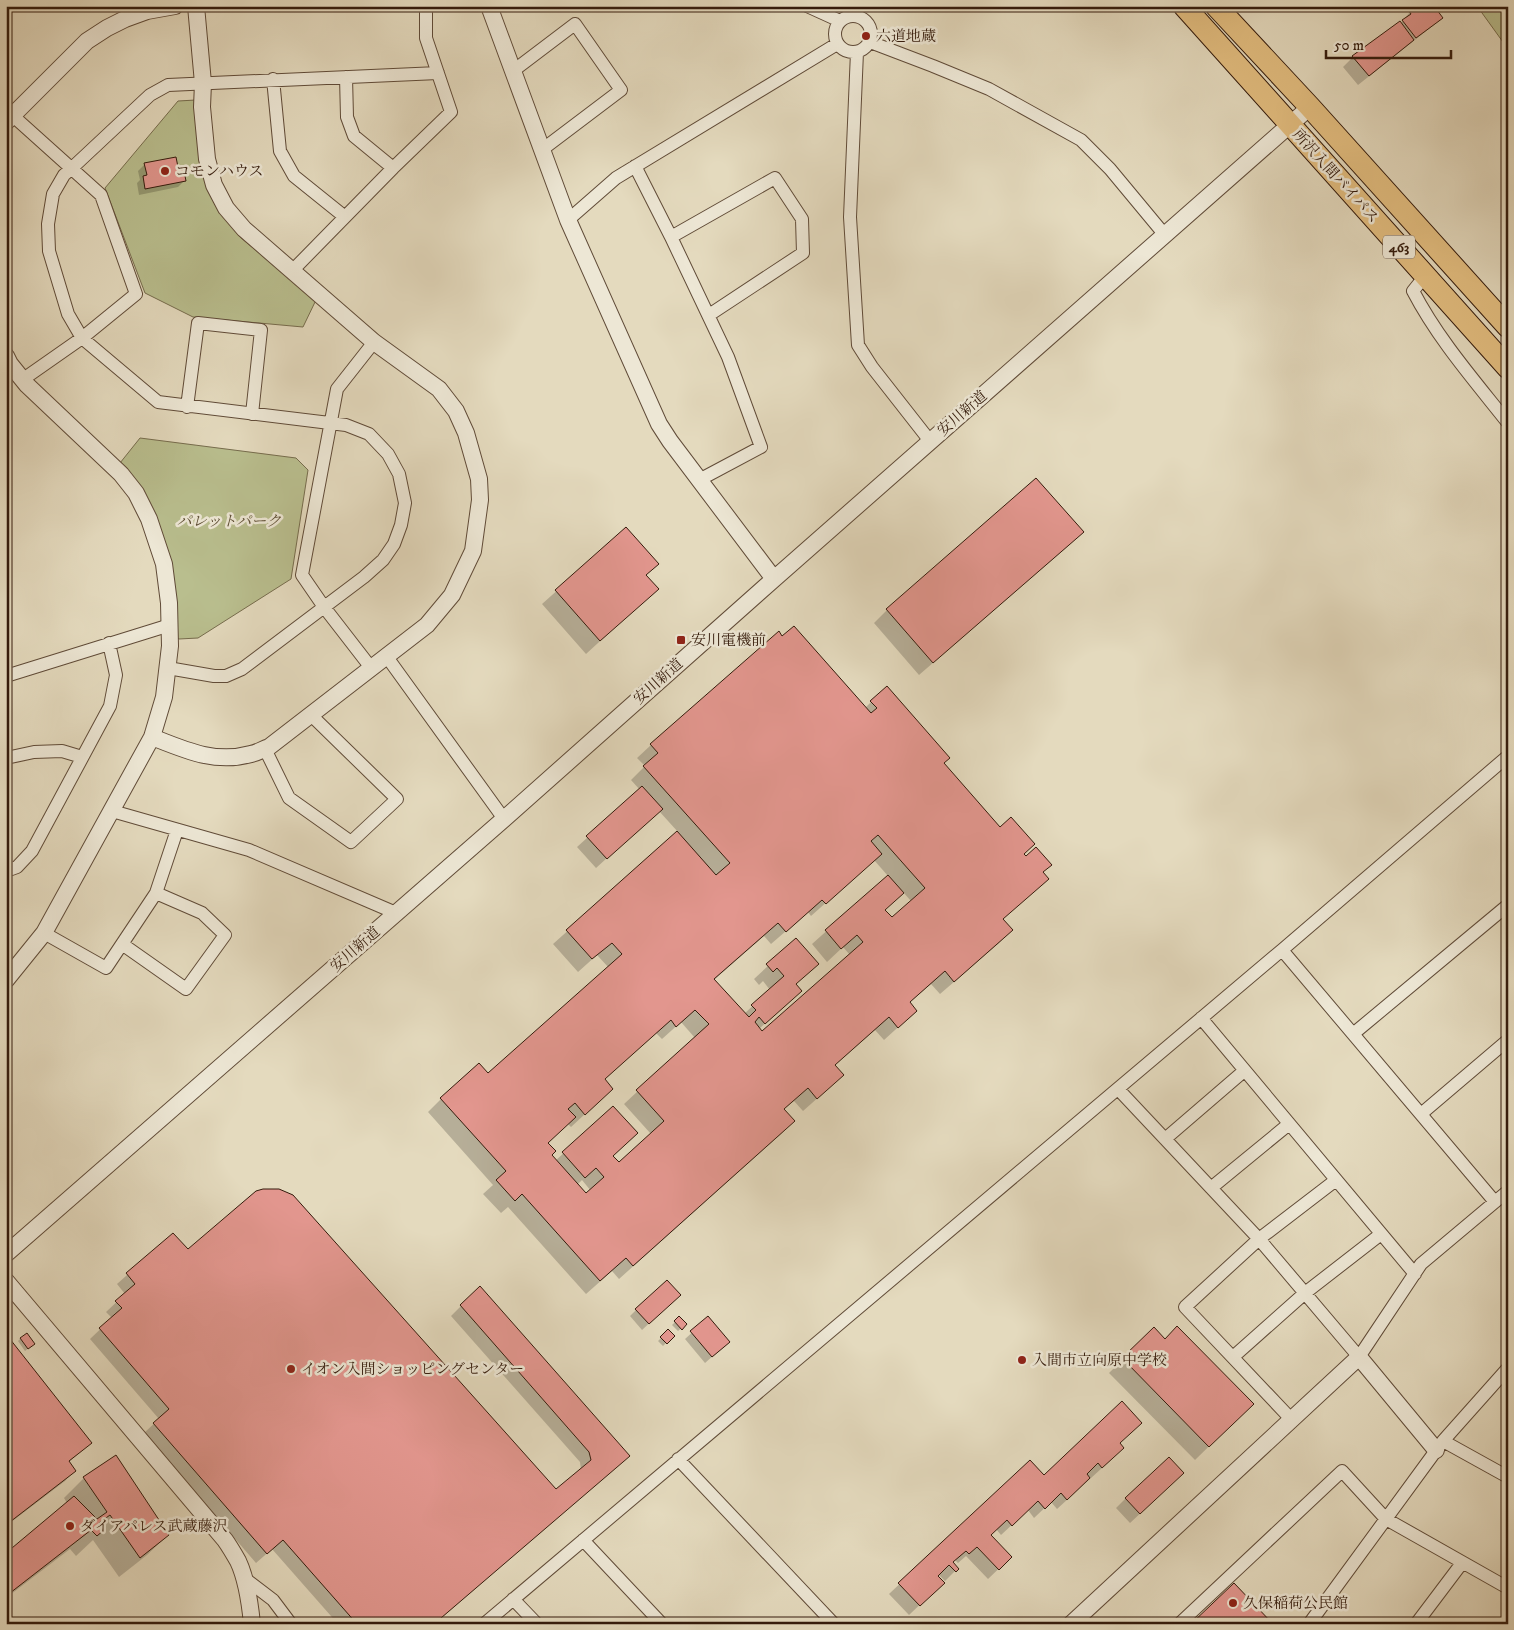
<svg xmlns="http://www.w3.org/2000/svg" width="1514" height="1630" font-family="'IM FELL DW Pica','Noto Serif JP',serif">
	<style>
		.green { fill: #b9be8e; stroke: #766c4d }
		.shadow { fill: #0003; fill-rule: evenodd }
		.building { fill: #e2968e; stroke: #341b0c; fill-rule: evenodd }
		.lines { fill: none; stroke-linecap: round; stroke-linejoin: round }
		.minor-casing { stroke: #604b38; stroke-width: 14 }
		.tertiary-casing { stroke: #604b38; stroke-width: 18 }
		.trunk-casing { stroke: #341b0c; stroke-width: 23 }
		.minor { stroke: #ede7d5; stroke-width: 12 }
		.tertiary { stroke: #ede7d5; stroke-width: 16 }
		.trunk { stroke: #e2bd7f; stroke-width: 21 }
		.poi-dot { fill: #8f2418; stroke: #ede7d5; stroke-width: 2 }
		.labels { text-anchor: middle; stroke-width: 5; stroke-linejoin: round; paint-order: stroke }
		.shield { fill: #ede7d5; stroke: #6c5848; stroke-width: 1 }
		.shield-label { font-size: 14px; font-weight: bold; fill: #341b0c }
		.poi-label { font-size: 15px; fill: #341b0c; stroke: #ede7d5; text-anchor: start }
		.street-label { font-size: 15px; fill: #341b0c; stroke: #ede7d5 }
		.park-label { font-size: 15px; font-style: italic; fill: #5c4c33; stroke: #ede7d5 }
	</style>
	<rect width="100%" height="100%" fill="#e4dabe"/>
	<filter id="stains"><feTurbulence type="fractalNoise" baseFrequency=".004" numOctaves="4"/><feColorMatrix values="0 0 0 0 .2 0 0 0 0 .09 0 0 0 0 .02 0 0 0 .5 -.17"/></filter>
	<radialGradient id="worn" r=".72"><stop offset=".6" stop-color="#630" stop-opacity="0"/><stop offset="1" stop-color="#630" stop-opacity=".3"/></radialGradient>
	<path class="green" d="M1477,6H1508V49Z
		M196,100L220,212L241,238L316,300L303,327L193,317L145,293L105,188L178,101Z
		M140,438L296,458L308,470L291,579L198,638L179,639L175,636V612L120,463Z"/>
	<path class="shadow" d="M1410,12L1435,24L1358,85L1343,67L1353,57L1399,23L1400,24Z
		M145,164L177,169L184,181L178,187L139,195L137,183L140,180L138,171Z
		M626,529L657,564L645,576L657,589L586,654L542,604Z
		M1082,532L1068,546L919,675L874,623L887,610Z
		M871,702L943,763L1023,855L1042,873L1002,919L1012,930L998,944L940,994L931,984L909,1003L916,1011L884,1040L875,1030L834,1066L829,1088L803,1111L794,1101L783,1110L793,1121L780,1135L619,1279L612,1271L586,1294L508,1207L501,1213L483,1194L493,1185L428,1112L441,1099L488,1075L609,968L597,955L578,972L553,944L678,832L659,811L596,868L577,847L640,790L631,780L645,766L637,758L651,745L865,708ZM874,860L888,876L812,944L827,962L843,947L850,955L762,1032L759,1029L800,991L795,985L817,964L796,940L754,979L759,985L763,981L770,990L744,1014L714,980L764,936L771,944L808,912L811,916ZM903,892L911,901L892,919L884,910ZM681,1022L695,1038L624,1104L651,1134L618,1164L612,1156L613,1108L555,1161L550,1155L547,1143L568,1124L571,1127L598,1102L604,1080L656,1033L662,1039ZM582,1180L591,1191L586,1195L577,1185Z
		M173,1234L188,1251L556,1490L581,1470L580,1462L451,1316L461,1306L629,1456L434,1624H338L272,1549L256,1563L144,1433L159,1419L90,1339L112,1318L106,1312L125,1294L117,1284Z
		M673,1301L642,1330L630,1316L636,1310Z
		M679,1318L686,1324L678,1331L672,1325Z
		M708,1318L722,1348L705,1363L685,1339Z
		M1154,1329L1239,1417L1195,1460L1109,1373Z
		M668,1331L673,1336L663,1346L658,1341Z
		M6,1336L90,1443L68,1463L74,1471L65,1481L6,1526Z
		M21,1338L30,1347L25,1351L18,1341Z
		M1118,1444L1113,1458L1057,1509L1051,1502L1034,1518L1028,1510L1001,1535L996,1529L990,1535L1011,1557L988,1579L966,1556L958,1563L955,1560L952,1563L957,1569L945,1581L938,1574L936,1576L943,1583L909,1615L889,1594L1030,1461L1044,1476Z
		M84,1478L168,1535L147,1555L119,1577L93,1540L76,1556L70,1549L6,1598V1555L67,1503L64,1498Z
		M1173,1483L1130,1523L1116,1508L1126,1498Z"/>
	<path class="building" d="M1416,6H1434L1443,18L1416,38L1402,20L1411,14L1409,11Z
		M1400,21L1414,40L1369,76L1352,56Z
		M176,157L178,167L183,166L186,181L145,189L143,176L147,175L144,163Z
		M1036,478L1084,532L933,663L886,609Z
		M626,527L659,564L646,575L659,589L600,641L555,590Z
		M794,626L871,713L877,708L870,701L887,686L950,758L944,763L1000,827L1011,817L1035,844L1024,854L1026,856L1036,847L1052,865L1043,872L1049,879L1003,919L1013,930L954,982L945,971L910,1002L917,1011L898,1028L889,1017L835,1065L844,1075L817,1099L808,1088L784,1109L795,1121L633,1266L626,1258L600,1281L522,1194L515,1201L496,1180L506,1171L440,1098L479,1063L488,1073L622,954L612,943L592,959L566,930L677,831L716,875L730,863L643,766L658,753L650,744L779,631L782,636ZM878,835L925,888L892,917L885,910L904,893L888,875L825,930L841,949L857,935L863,942L762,1031L755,1022L759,1017L765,1024L802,991L796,984L819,964L796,938L766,964L773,972L777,968L784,976L751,1005L756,1010L749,1017L714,979L778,923L786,932L822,900L826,904L882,854L871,841ZM695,1010L709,1024L636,1090L664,1121L619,1162L613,1156L638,1133L613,1106L562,1152L585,1178L596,1168L604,1177L586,1193L552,1155L556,1151L548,1143L576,1117L568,1109L575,1103L585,1115L613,1089L605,1079L671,1020L676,1027Z
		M642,786L663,809L607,859L586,836Z
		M263,1189H279L293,1195L556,1489L591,1460L589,1452L460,1305L480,1286L630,1456L434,1624H357L283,1540L267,1554L153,1423L169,1409L99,1328L122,1308L115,1301L135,1284L126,1273L173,1233L188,1249L256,1191Z
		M667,1280L681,1295L649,1324L635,1309Z
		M679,1316L687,1324L682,1330L674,1321Z
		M708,1316L730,1342L712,1357L690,1331Z
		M1177,1326L1254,1404L1209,1447L1122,1358L1154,1327L1165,1339Z
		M668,1329L675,1336L667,1344L660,1337Z
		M27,1333L35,1344L28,1349L20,1338Z
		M6,1334L92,1443L69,1461L76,1471L6,1525Z
		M1122,1401L1142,1423L1120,1443L1124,1448L1102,1468L1098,1463L1087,1474L1090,1478L1067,1500L1061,1493L1045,1509L1038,1501L1012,1526L1007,1520L991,1535L1012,1557L999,1570L977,1547L969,1554L966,1551L953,1562L959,1569L956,1572L949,1565L938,1576L945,1583L920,1606L898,1583L1030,1460L1044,1475Z
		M116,1455L169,1535L140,1558L110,1515L99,1523L105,1529L97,1536L91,1530L10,1593L6,1589V1553L74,1496L97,1519L107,1512L83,1477Z
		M1169,1457L1184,1473L1140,1514L1125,1498Z
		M1234,1583L1273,1624H1191Z"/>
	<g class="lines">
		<defs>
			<path id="minor" d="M807,6L840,21
				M6,7L7,6
				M835 34a18 18 0 1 1 36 0a18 18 0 1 1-36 0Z
				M870,42L933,66L989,89L1081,140L1110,169L1164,234
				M857,52L850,217L858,345L872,367L930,441
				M513,71L575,24L621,90L543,149
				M346,77L347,117L354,136L393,168
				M273,79L280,151L294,176L345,217
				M12,115L101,195L136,294L82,338L22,380
				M635,166L671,237L728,357L761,447L699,480
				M568,220L616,178L837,44
				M671,237L775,178L802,219L803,253L709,315
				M292,271L393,168L451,112L426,38V6
				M1425,276L1413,291C1438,339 1474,380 1508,423
				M187,407L198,323L261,330L252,414
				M387,657L504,819
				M168,668L214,676H226L242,669L364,577L383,560L394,544L401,525L405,503L399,474L388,454L369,434L346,425L158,402L82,338L68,314L49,251L48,224L53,194L64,175L72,168L150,95L168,85L438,73
				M372,669L324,607L302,575L337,389L374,342
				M6,676L170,625
				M265,749L289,798L351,842L397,799L311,715
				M6,758L34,752L62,751L82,757
				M112,811L249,850L396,913
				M6,871L17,867L32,851L110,706L116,675L109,643
				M44,933L106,968L156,893L177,830
				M122,944L186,989L225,935L202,913L156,893
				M1282,950L1495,1202
				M1201,1018L1415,1274
				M1353,1034L1508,905
				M1118,1089L1259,1239L1359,1357L1421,1264L1508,1191
				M1421,1114L1508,1040
				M1165,1139L1244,1071
				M1211,1188L1289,1124
				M1233,1357L1305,1293L1381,1234
				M1292,1420L1185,1307L1259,1239L1336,1180
				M1443,1441L1508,1477
				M678,1459L834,1624
				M583,1540L662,1624
				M244,1578L273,1600L291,1624
				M513,1599L537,1624
				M484,1624L1282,950L1508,756
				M1179,1624L1342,1471L1386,1519L1508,1588
				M1309,1624L1443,1441L1508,1368
				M1416,1624L1462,1563"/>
			<path id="tertiary" d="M489,6L568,220L659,424L670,441L774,579
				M6,122L87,41L107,28L125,19L147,11L175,6
				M6,356L10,364L27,385L121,474L136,493L149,519L164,564L169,603L170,646L164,697L152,737L44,933L6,980
				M152,737C185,750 215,764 251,754C257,753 263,749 269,747L427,625L452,595L473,551L480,500L479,479L466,433L456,411L439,389L374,342L244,229L226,208L214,185L207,159L202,107L203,83L196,6
				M6,1254L504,819L774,579L1310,107
				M6,1281L225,1540C230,1547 234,1554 238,1561C247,1580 250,1603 252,1624
				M1071,1624L1359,1357L1436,1450"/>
			<path id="trunk" d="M1184,6L1508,368
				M1216,6L1310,107L1508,327"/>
		</defs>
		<use href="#minor" class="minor-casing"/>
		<use href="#tertiary" class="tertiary-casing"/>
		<use href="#trunk" class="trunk-casing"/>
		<use href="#minor" class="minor"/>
		<use href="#tertiary" class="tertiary"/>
		<use href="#trunk" class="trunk"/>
	</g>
	<g class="poi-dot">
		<circle cx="866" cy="36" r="5"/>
		<circle cx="165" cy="171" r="5"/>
		<rect x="676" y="635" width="10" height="10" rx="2.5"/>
		<circle cx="1022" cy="1360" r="5"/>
		<circle cx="291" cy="1369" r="5"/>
		<circle cx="70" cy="1526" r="5"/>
		<circle cx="1233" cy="1603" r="5"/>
	</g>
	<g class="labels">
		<rect class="shield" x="1383" y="235.5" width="32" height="23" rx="4"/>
		<g class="shield-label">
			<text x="1399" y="252">463</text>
		</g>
		<g class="poi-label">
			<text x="876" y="41">六道地蔵</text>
			<text x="175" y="176">コモンハウス</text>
			<text x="691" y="645">安川電機前</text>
			<text x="1032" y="1365">入間市立向原中学校</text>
			<text x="301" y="1374">イオン入間ショッピングセンター</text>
			<text x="80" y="1531">ダイアパレス武蔵藤沢</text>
			<text x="1243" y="1608">久保稲荷公民館</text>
		</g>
		<g class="street-label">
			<text transform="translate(1336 176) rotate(48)" y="5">所沢入間バイパス</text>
			<text transform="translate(962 413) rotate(-41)" y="5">安川新道</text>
			<text transform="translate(658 681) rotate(-42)" y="5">安川新道</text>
			<text transform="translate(355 949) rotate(-41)" y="5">安川新道</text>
		</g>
		<g class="park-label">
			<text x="229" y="526">パレットパーク</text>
		</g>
	</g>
	<rect width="1514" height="1630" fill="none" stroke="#e4dabe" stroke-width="25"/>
	<rect x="8" y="8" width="1499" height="1615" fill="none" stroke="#341b0c" stroke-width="2.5"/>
	<rect x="12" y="12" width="1489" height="1605" fill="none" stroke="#341b0c"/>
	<path d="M1326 50v8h125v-8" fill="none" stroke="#341b0c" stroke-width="2.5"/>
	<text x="1334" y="50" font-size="15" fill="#341b0c" stroke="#ede7d5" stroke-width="4" paint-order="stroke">50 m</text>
	<rect width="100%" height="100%" filter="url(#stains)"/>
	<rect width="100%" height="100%" fill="url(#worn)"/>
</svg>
